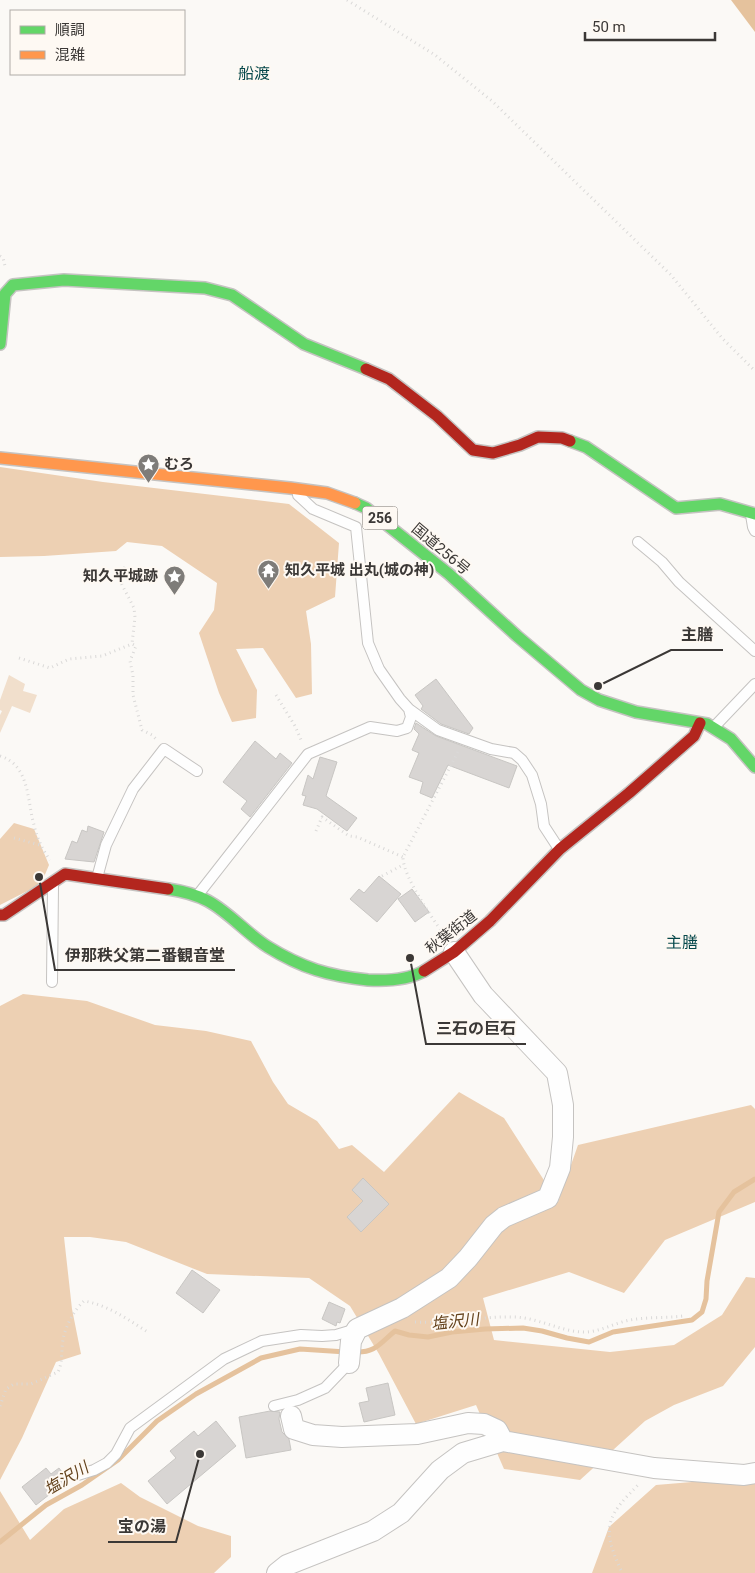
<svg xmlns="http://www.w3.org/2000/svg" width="755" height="1573" font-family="Roboto,'Noto Sans JP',sans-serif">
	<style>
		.green { fill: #f1dfcc }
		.forest { fill: #edd0b3 }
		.water { fill: #e5c29d }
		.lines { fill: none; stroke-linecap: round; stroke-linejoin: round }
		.stream { stroke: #e5c29d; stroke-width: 5 }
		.building { fill: #d8d5d3; stroke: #c8c6c3 }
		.lane-casing { stroke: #c5c3c1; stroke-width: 12 }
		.street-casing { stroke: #c5c3c1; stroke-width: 22 }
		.fast-casing { stroke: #c5c3c1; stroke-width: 14 }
		.slow-casing { stroke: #c5c3c1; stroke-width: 14 }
		.jam-casing { stroke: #c5c3c1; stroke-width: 14 }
		.path { stroke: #dad9d8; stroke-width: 3; stroke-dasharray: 1 4; stroke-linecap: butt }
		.lane { stroke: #fefefe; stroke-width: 10 }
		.street { stroke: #fefefe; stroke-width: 20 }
		.fast { stroke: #63d668; stroke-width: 11 }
		.slow { stroke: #ff974d; stroke-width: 11 }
		.jam { stroke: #b3261e; stroke-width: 11 }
		.labels { text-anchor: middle; stroke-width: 4; stroke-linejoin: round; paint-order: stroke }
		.shield { fill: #fef9f3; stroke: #76726f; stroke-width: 1 }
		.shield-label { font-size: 14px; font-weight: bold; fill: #3b3836 }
		.poi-label { font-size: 15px; font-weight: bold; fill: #3b3836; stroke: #fef9f3; text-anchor: start }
		.street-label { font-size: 15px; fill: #3b3836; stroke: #fef9f3 }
		.neighbourhood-label { font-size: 16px; fill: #06484b; stroke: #fef9f3 }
		.water-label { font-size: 16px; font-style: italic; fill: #64421c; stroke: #fef9f3 }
		.leader { fill: none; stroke: #3b3836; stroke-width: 2 }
		.callout-dot { fill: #3b3836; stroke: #fef9f3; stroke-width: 2 }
		.callout-label { font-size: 16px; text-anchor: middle; font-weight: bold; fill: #3b3836; stroke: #fef9f3; stroke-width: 4; stroke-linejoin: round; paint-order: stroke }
	</style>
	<rect width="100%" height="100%" fill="#fbf9f6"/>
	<path class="green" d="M9,675L25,684L23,691L37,695L30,713L12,706L0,733V715L2,711L0,710V700Z"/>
	<path class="forest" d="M0,467L103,482L289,504L339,543L335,597L306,611L311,644L312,694L296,698L263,648L236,649L257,690L256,718L232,722L219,693L199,633L214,610L217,583L162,546L127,542L116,551L44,556L0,557Z
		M14,823L34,829L49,865L41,884L0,905V839Z
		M23,994L87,1001L155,1025L206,1031L251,1041L273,1082L288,1104L317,1121L339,1149L352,1145L384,1172L459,1092L504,1118L558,1202L578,1145L751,1105L755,1109V1202L665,1240L624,1293L569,1272L483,1298L494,1340L610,1352L674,1345L722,1315L746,1277L755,1278V1347L723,1386L674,1405L645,1421L580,1480L504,1469L476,1405L416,1424L379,1354L350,1306L309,1278L207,1274L126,1242L90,1237H64L72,1309L81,1354L56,1362L22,1438L0,1480V1006Z
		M755,1481V1573H592L609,1527L656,1485L692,1482Z
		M121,1483L140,1497L198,1526L231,1536V1557L214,1573H0V1491L30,1540L64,1509Z"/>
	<path class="water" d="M731,0H755V32Z"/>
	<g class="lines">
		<path class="stream" d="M355,1352C376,1353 380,1343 395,1331L409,1335L428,1337L452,1332L485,1329L523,1328L542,1331L567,1338L589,1342L613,1332L692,1320L702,1312L706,1299L707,1281L719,1212L734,1192L755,1179
			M0,1542L46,1505L82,1485L118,1460L157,1421L196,1394L261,1358L300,1349L346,1352"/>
	</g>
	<path class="building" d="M436,679L473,728L469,734L441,724L421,709L423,706L415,695Z
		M416,723L436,736L517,766L509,788L448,765L432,798L420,793L423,782L409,777L419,753L412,750L419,734L414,729Z
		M255,741L276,759L280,753L292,763L250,817L241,809L247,801L223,782Z
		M320,757L337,762L326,796L357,818L347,831L317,809L303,805L306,796L302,795L308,775L313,779Z
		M88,826L104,832L94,862L65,859L72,841L77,843L82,830L87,832Z
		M379,876L401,894L377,922L350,899L359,889L364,893Z
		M412,889L429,912L415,922L398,899Z
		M363,1178L389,1204L361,1232L347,1217L363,1201L352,1190Z
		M192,1270L220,1290L203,1313L176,1293Z
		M329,1302L345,1309L340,1323L337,1322L336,1326L322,1319Z
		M388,1383L395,1415L364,1422L359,1403L369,1401L366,1388Z
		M270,1411L280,1412L279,1419L282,1432L289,1439L291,1450L246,1458L239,1417Z
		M216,1421L236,1446L167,1504L148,1481L176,1458L170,1451L194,1431L198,1436Z
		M46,1468L51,1474L59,1468L68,1480L36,1505L22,1487Z"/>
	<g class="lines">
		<defs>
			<path id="lane" d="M751,515L753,527L755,531
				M638,542L662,562L679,582L755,651
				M409,709L438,730L491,749L514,753L522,760L532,775L541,804L544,826L559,849
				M714,727L755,684
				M97,878L106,845L133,789L164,749L197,771
				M197,896L308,754L370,727L397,731L407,728L411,717L409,709L400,699L379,669L368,643L356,527L313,509L298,495
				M52,982L53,886
				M274,1406L298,1400L325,1388L349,1363
				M78,1475L94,1470L107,1463L116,1454L130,1428L224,1359L262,1341L301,1335L322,1336L336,1335L356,1329"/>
			<path id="street" d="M349,1363L351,1341L357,1329L402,1308L449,1278L468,1258L494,1225L504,1217L548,1198L560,1168L563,1137V1105L557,1073L483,995L454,952
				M291,1416L294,1429L313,1435L342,1437L417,1434L468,1423L484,1424L497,1430L503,1441
				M277,1573L287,1565L373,1531L401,1513L440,1470L463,1453L503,1441L654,1468L744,1475L755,1473"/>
			<path id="fast" d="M0,344L5,294L13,285L64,280L205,288L232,295L304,344L366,369
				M570,441L586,447L676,508L720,504L755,514
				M355,503L366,508L449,574L517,636L581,690L599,700L636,712L707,724L731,739L755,767
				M168,889C182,891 195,894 208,901C230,913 247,934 268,947C302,968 329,976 368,980C386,981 408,980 424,971"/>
			<path id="slow" d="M0,458L290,488L327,493L355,503"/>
			<path id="jam" d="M366,369L389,379L437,416L473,450L493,453L520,445L538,437L562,438L570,441
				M0,915H4L65,874L168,889
				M424,971L454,952L490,921L560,849L629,793L694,736L700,723"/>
		</defs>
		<use href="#lane" class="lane-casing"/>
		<use href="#street" class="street-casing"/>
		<use href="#fast" class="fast-casing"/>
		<use href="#slow" class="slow-casing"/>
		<use href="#jam" class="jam-casing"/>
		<path class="path" d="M347,0L435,55L492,101L671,275L722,338L755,371
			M0,256L3,258L5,266
			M125,567L118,577L134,608L135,617L132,644
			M19,658L50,668L69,659L102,656L132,644L136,646L130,661L133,675V695L142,730L152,735L156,739
			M276,695L295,726L302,742
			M0,756C30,765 27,801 34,825C37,838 42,849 50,860
			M316,831L322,817L349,836L357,837L403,857
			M14,838L40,845
			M382,876L403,865
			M443,934C431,915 403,877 403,857L459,750
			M415,1322C449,1324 481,1316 515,1317C538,1318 560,1331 582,1332C598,1333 614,1323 630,1320C647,1317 666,1318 683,1316
			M0,1406L6,1389L14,1384H31L58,1372C63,1362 61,1351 63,1340C65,1327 74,1310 84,1301C108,1305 129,1320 149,1333
			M621,1570C600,1526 608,1515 640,1483"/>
		<use href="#lane" class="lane"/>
		<use href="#street" class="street"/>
		<use href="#fast" class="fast"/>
		<use href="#slow" class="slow"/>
		<use href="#jam" class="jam"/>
	</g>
	<defs>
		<symbol id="sight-pin" viewBox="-11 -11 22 30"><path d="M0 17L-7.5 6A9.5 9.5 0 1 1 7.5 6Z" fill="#7e7c79" stroke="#fef9f3"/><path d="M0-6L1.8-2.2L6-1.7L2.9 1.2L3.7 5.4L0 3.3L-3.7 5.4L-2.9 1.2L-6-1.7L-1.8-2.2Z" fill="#fff"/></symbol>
		<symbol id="temple-pin" viewBox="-11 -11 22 30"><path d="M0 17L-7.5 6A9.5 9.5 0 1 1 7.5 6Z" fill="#7e7c79" stroke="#fef9f3"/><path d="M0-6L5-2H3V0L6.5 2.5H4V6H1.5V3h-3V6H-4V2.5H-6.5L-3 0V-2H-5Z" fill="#fff"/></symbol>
	</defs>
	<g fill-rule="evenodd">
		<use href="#sight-pin" x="136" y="452" width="25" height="34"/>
		<use href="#temple-pin" x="256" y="558" width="25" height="34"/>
		<use href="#sight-pin" x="162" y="564" width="25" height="34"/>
	</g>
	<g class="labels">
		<rect class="shield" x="362.5" y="506.5" width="35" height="23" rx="4"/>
		<g class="shield-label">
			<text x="380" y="523">256</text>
		</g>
		<g class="poi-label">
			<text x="164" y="469">むろ</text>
			<text x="285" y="575">知久平城 出丸(城の神)</text>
			<text x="158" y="581" text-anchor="end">知久平城跡</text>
		</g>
		<g class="street-label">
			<text transform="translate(441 549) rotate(40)" y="5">国道256号</text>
			<text transform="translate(451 932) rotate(-38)" y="5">秋葉街道</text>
		</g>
		<g class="neighbourhood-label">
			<text x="254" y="79">船渡</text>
			<text x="682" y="948">主膳</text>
		</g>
		<g class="water-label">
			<text transform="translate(455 1321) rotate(-6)" y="6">塩沢川</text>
			<text transform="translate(66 1478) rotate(-31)" y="6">塩沢川</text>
		</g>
	</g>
	<path class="leader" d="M598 686L671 650H723M39 877L55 970H235M410 958L426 1044H526M200 1454L176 1542H108"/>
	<g class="callout-dot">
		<circle cx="598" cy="686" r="5"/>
		<circle cx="39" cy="877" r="5"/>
		<circle cx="410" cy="958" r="5"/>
		<circle cx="200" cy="1454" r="5"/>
	</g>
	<g class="callout-label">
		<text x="697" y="640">主膳</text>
		<text x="145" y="961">伊那秩父第二番観音堂</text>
		<text x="476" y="1034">三石の巨石</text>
		<text x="142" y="1532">宝の湯</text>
	</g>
	<rect x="10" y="10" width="175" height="65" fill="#fef9f3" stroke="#b0aca7"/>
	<rect x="20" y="26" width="25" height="8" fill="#63d668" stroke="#b0aca7"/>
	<text x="55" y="35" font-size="15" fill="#3b3836">順調</text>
	<rect x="20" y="51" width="25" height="8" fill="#ff974d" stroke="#b0aca7"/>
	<text x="55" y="60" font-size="15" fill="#3b3836">混雑</text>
	<path d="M585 32v8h130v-8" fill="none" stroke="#3b3836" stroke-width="2.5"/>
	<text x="592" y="32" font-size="15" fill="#3b3836" stroke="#fef9f3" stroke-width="4" paint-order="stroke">50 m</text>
</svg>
